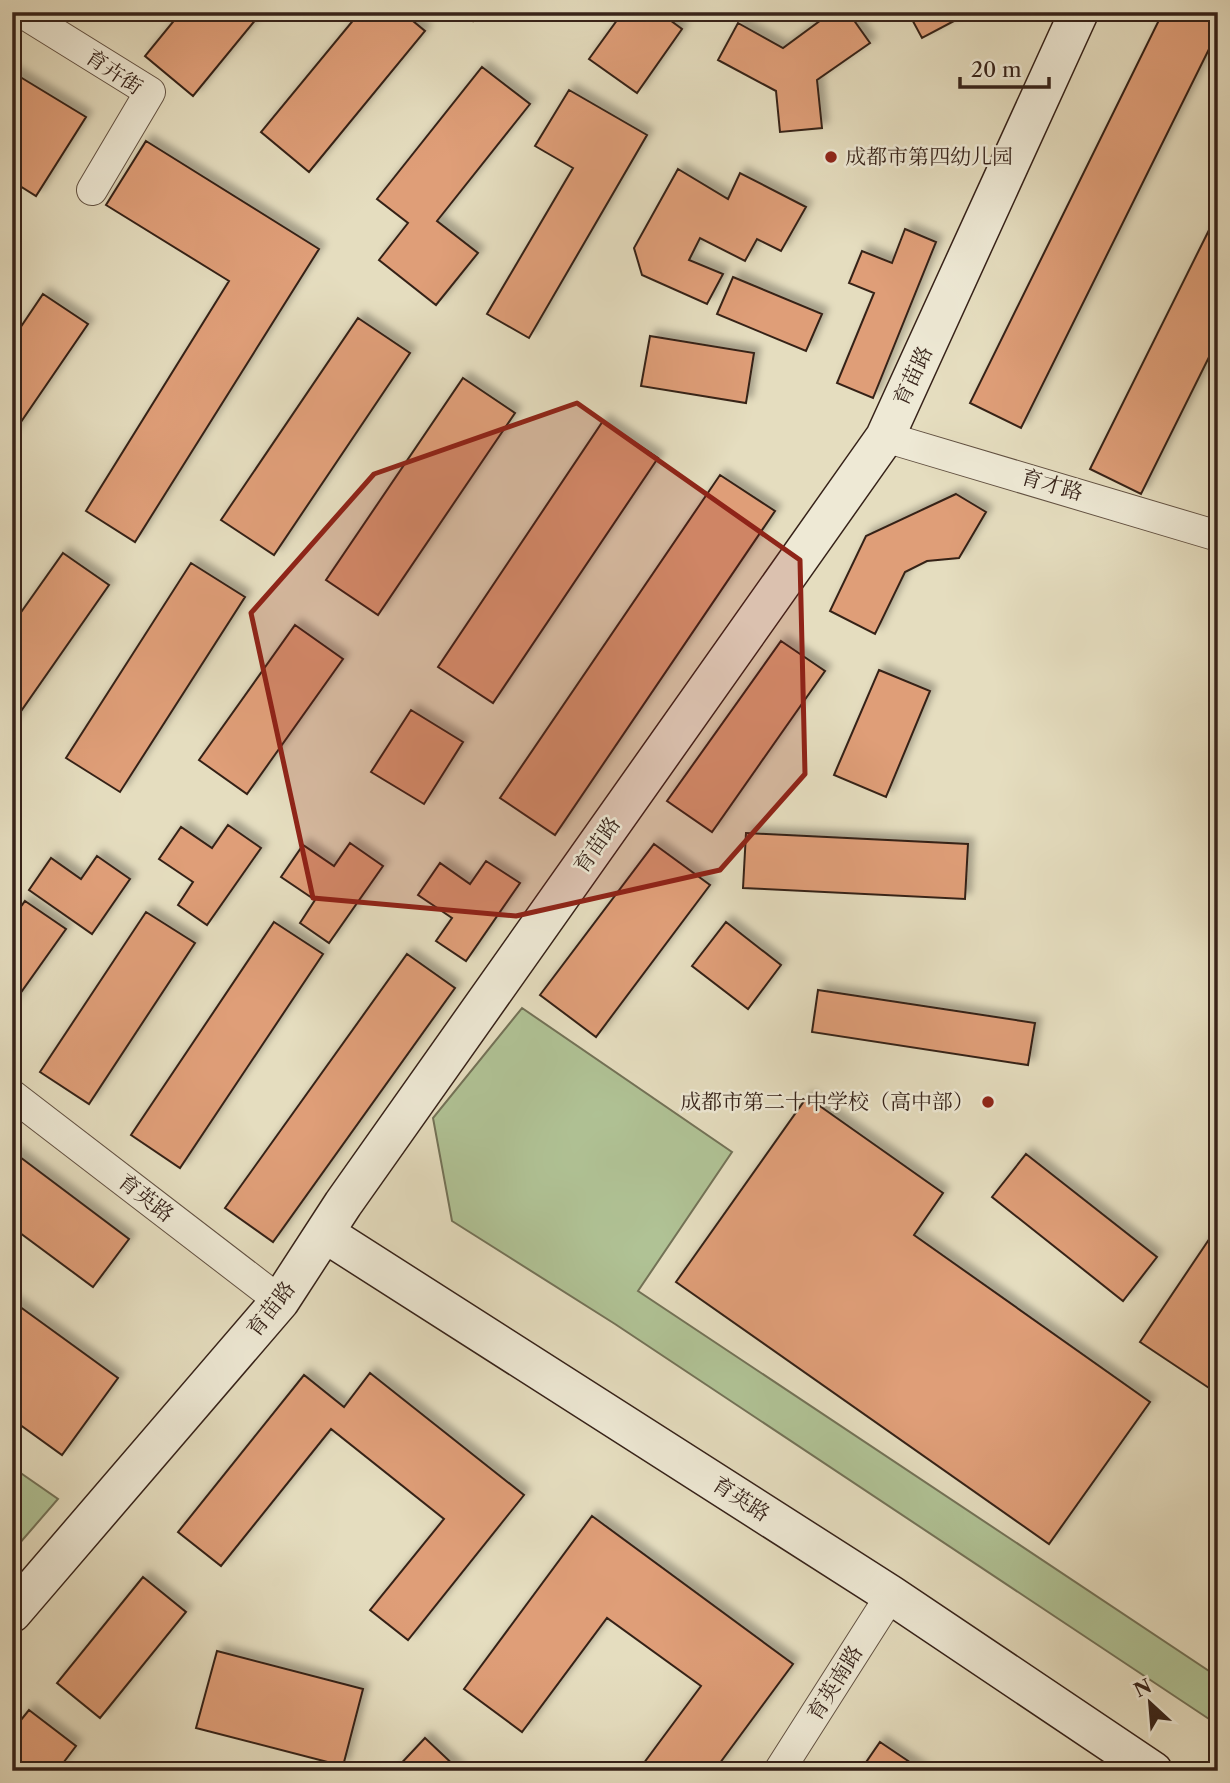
<svg xmlns="http://www.w3.org/2000/svg" width="1230" height="1783" font-family="'Libre Caslon Text','Noto Serif SC',serif">
	<style>
		.green { fill: #b0c295; stroke: #737257; stroke-width: 2 }
		.building { fill: #df9e78; stroke: #362219; stroke-width: 2; filter: url(#shadow) }
		.lines { fill: none; stroke-linecap: round; stroke-linejoin: round }
		.street-casing { stroke: #625142; stroke-width: 32 }
		.secondary-casing { stroke: #362219; stroke-width: 41 }
		.street { stroke: #eee9d5; stroke-width: 30 }
		.secondary { stroke: #eee9d5; stroke-width: 38 }
		.marked { fill: #8f2418; fill-opacity: 0.2; stroke: #8f2418; stroke-width: 5; stroke-linejoin: round }
		.poi-dot { fill: #8f2418; stroke: #eee9d5; stroke-width: 2.5 }
		.labels { text-anchor: middle; stroke-width: 5; stroke-linejoin: round; paint-order: stroke }
		.street-label { font-size: 21px; fill: #362219; stroke: #eee9d5 }
		.poi-label { font-size: 21px; fill: #362219; stroke: #eee9d5; text-anchor: start }
	</style>
	<defs>
		<filter id="shadow"><feDropShadow dx="6" dy="-6" stdDeviation="3.5" flood-color="#0004"/></filter>
	</defs>
	<rect width="100%" height="100%" fill="#e5ddbf"/>
	<filter id="stains"><feTurbulence type="fractalNoise" baseFrequency=".00286" numOctaves="4"/><feColorMatrix values="0 0 0 0 .2 0 0 0 0 .09 0 0 0 0 .02 0 0 0 .5 -.17"/></filter>
	<radialGradient id="worn" r=".72"><stop offset=".6" stop-color="#630" stop-opacity="0"/><stop offset="1" stop-color="#630" stop-opacity=".3"/></radialGradient>
	<path class="green" d="M522,1008L732,1152L638,1291L1218,1677V1725L615,1324L452,1221L433,1118Z
		M12,1467L58,1499L12,1552Z"/>
	<path class="building" d="M181,12H262L193,96L145,56Z
		M360,12H402L425,31L309,172L261,132Z
		M462,12H480L473,21Z
		M623,12H659L682,29L637,93L589,59Z
		M832,12H848L870,43L817,80L822,128L780,132L776,91L718,60L738,23L783,48Z
		M908,12H971L922,38Z
		M1163,12H1194L1218,24V31L1021,428L970,403Z
		M482,67L530,104L437,221L478,253L436,305L379,260L408,223L377,199Z
		M12,72L86,117L36,196L12,181Z
		M569,90L647,135L529,338L487,314L573,168L535,146Z
		M146,141L319,249L135,542L86,511L229,281L106,205Z
		M678,169L728,199L740,173L806,207L781,251L757,239L745,261L700,238L689,260L723,274L707,304L642,275L634,248Z
		M1218,212V339L1141,494L1090,469Z
		M905,229L936,242L873,398L837,383L874,293L849,283L862,251L892,263Z
		M733,277L822,314L806,351L717,314Z
		M43,294L88,324L12,435V340Z
		M358,318L410,353L274,555L221,520Z
		M650,336L754,353L746,403L641,386Z
		M463,378L515,413L378,615L326,580Z
		M603,421L658,458L493,703L438,667Z
		M720,475L775,511L555,835L500,798Z
		M956,494L986,512L959,558L927,561L905,572L875,634L830,611L866,536Z
		M63,553L109,585L12,724V625Z
		M191,563L245,597L120,792L66,758Z
		M295,625L343,659L247,794L199,760Z
		M781,641L825,671L712,832L667,801Z
		M879,670L930,691L886,797L834,775Z
		M411,710L463,742L424,804L371,772Z
		M228,825L261,848L207,925L178,905L193,882L159,859L181,827L212,848Z
		M746,833L968,844L965,899L743,888Z
		M350,843L383,866L329,943L300,923L315,900L281,877L303,845L334,866Z
		M654,844L710,885L596,1037L540,995Z
		M97,856L130,879L92,934L29,890L51,858L81,879Z
		M486,861L520,883L466,961L436,941L452,918L418,895L440,863L470,884Z
		M25,901L66,929L12,1005V919Z
		M146,912L195,943L89,1104L40,1072Z
		M274,922L323,954L180,1168L131,1135Z
		M726,922L781,965L748,1009L692,966Z
		M407,954L455,988L273,1242L225,1208Z
		M818,990L1035,1023L1028,1065L812,1032Z
		M807,1097L943,1193L914,1235L1150,1402L1049,1544L676,1282Z
		M12,1151L129,1239L93,1287L12,1227Z
		M1026,1154L1157,1257L1123,1301L992,1197Z
		M1218,1226V1394L1140,1342Z
		M12,1301L118,1378L62,1455L12,1419Z
		M370,1373L524,1495L408,1640L370,1610L444,1519L331,1429L221,1566L178,1532L304,1375L344,1407Z
		M592,1516L793,1664L714,1771H638L701,1686L607,1618L522,1732L464,1689Z
		M143,1577L186,1612L100,1718L57,1683Z
		M217,1651L363,1689L343,1766L196,1728Z
		M29,1710L76,1746L57,1771H12V1731Z
		M425,1738L460,1771H394Z
		M880,1742L923,1771H860Z"/>
	<g class="lines">
		<defs>
			<path id="street" d="M21,12L150,92L92,190
				M885,437L1218,536
				M12,1095L280,1301
				M779,1771L891,1595"/>
			<path id="secondary" d="M326,1234L891,1595L1153,1771
				M12,1613L280,1301L343,1204L885,437L1079,12"/>
		</defs>
		<use href="#street" class="street-casing"/>
		<use href="#secondary" class="secondary-casing"/>
		<use href="#street" class="street"/>
		<use href="#secondary" class="secondary"/>
	</g>
	<path class="marked" d="M577,403L800,560L805,774L720,870L516,916L313,898L251,613L374,474Z"/>
	<g class="poi-dot">
		<circle cx="831" cy="157" r="7"/>
		<circle cx="988" cy="1102" r="7"/>
	</g>
	<g class="labels">
		<g class="street-label">
			<text transform="translate(114 72) rotate(34)" y="7">育卉街</text>
			<text transform="translate(913 376) rotate(-65)" y="7">育苗路</text>
			<text transform="translate(1052 485) rotate(16)" y="7">育才路</text>
			<text transform="translate(597 845) rotate(-55)" y="7">育苗路</text>
			<text transform="translate(146 1198) rotate(38)" y="7">育英路</text>
			<text transform="translate(271 1309) rotate(-52)" y="7">育苗路</text>
			<text transform="translate(741 1499) rotate(33)" y="7">育英路</text>
			<text transform="translate(835 1683) rotate(-58)" y="7">育英南路</text>
		</g>
		<g class="poi-label">
			<text x="845" y="164">成都市第四幼儿园</text>
			<text x="974" y="1109" text-anchor="end">成都市第二十中学校（高中部）</text>
		</g>
	</g>
	<rect width="1230" height="1783" fill="none" stroke="#e5ddbf" stroke-width="42"/>
	<rect x="14" y="14" width="1202" height="1755" fill="none" stroke="#362219" stroke-width="3.5"/>
	<rect x="21" y="21" width="1188" height="1741" fill="none" stroke="#362219" stroke-width="2"/>
	<g transform="translate(1150 1703) rotate(334)" stroke="#eee9d5" stroke-width="5" paint-order="stroke">
	<path d="M0-5L12 26L0 18L-12 26Z" fill="#362219"/>
	<text y="-10" font-size="19" font-weight="bold" text-anchor="middle" fill="#362219">N</text>
	</g>
	<path d="M960 77v10h89v-10" fill="none" stroke="#362219" stroke-width="3.5"/>
	<text x="971" y="77" font-size="21" fill="#362219" stroke="#eee9d5" stroke-width="5" paint-order="stroke">20 m</text>
	<rect width="100%" height="100%" filter="url(#stains)"/>
	<rect width="100%" height="100%" fill="url(#worn)"/>
</svg>
